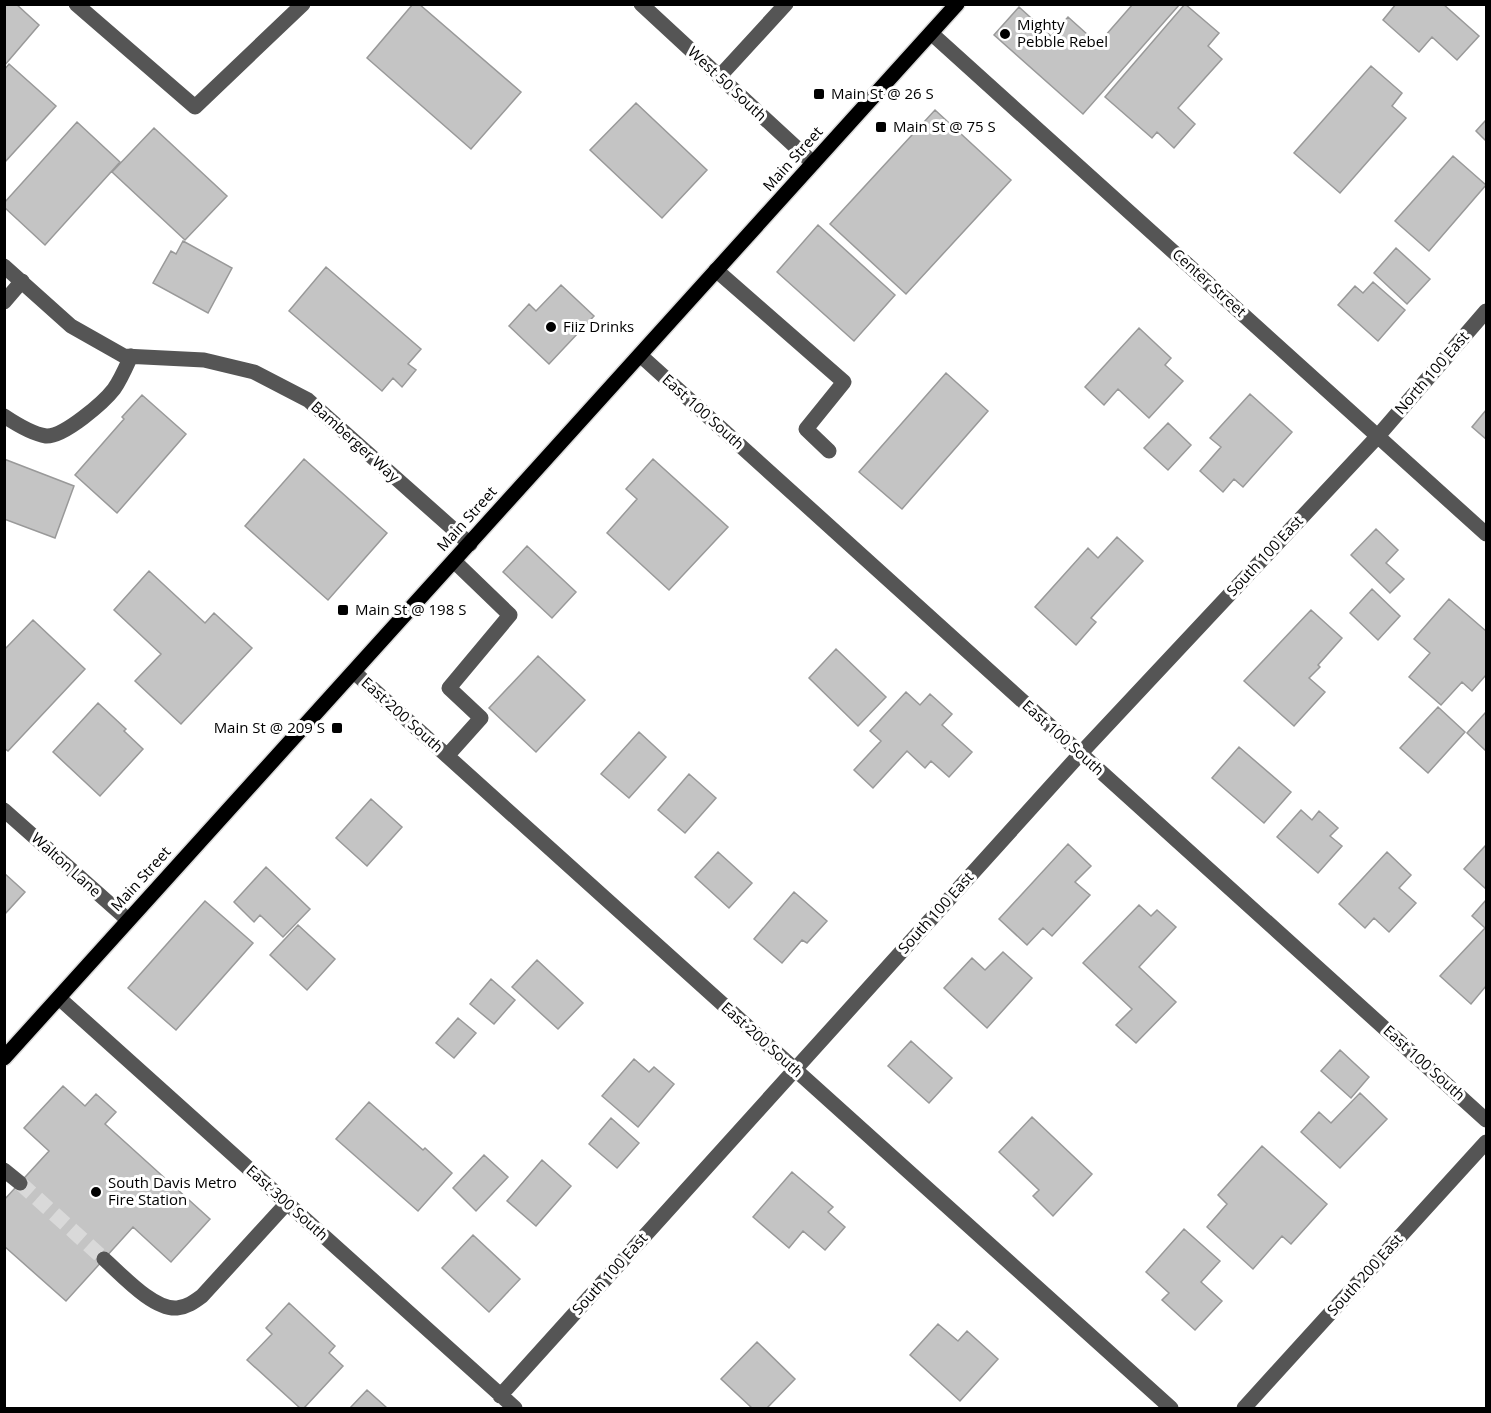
<svg xmlns="http://www.w3.org/2000/svg" width="1491" height="1413" font-family="'Open Sans',sans-serif">
	<style>
		.building { fill: #c4c4c4; stroke: #999; stroke-width: 1.5 }
		.lines { fill: none; stroke-linecap: round; stroke-linejoin: round }
		.minor-tunnel { stroke: #d9d9d9; stroke-width: 15; stroke-dasharray: 15 8; stroke-linecap: butt }
		.major-casing { stroke: #dbdbdb; stroke-width: 18 }
		.minor { stroke: #555; stroke-width: 15 }
		.major { stroke: #000; stroke-width: 15 }
		.poi-dot { fill: #000; stroke: #fff; stroke-width: 2 }
		.labels { text-anchor: middle; stroke-width: 6; stroke-linejoin: round; paint-order: stroke }
		.poi-label { font-size: 15px; fill: #000; stroke: #fff; text-anchor: start }
		.street-label { font-size: 15px; fill: #000; stroke: #fff }
	</style>
	<rect width="100%" height="100%" fill="#fff"/>
	<path class="building" d="M4,4H16L39,25L4,66Z
		M413,4H419L521,92L471,149L367,58Z
		M1133,4H1180L1083,114L994,35L1019,7L1051,36L1068,17L1098,44Z
		M1185,4L1219,33L1208,46L1222,59L1178,108L1195,124L1174,148L1157,132L1152,138L1105,97Z
		M1396,4H1443L1479,36L1457,60L1432,37L1419,52L1383,20Z
		M9,64L56,106L4,163V70Z
		M1371,66L1402,93L1392,106L1406,118L1340,193L1294,153Z
		M636,103L707,170L662,218L590,150Z
		M935,110L1011,180L906,294L830,224Z
		M1486,120V141L1476,131Z
		M77,122L120,162L45,245L4,207V203Z
		M154,128L227,196L185,240L112,172Z
		M1453,156L1486,185L1429,251L1395,221Z
		M818,225L895,295L854,341L777,272Z
		M183,241L232,268L208,313L153,283L171,251L176,254Z
		M1396,248L1430,279L1407,304L1374,273Z
		M326,267L421,349L408,364L416,370L402,387L393,378L382,391L289,311Z
		M1373,282L1405,310L1378,341L1338,305L1355,286L1363,293Z
		M561,285L594,316L549,364L509,326L529,304L536,311Z
		M1139,328L1171,358L1165,365L1183,381L1149,418L1118,389L1104,405L1085,387Z
		M946,373L988,411L902,509L859,472Z
		M1250,394L1292,432L1243,487L1234,479L1223,492L1200,471L1221,447L1210,438Z
		M142,395L186,434L117,513L75,475L124,419L122,417Z
		M1486,410V439L1472,427Z
		M1168,423L1191,445L1168,470L1144,448Z
		M4,459L74,486L55,538L4,519Z
		M304,459L387,533L328,600L245,526Z
		M653,459L728,527L669,590L607,533L637,499L626,489Z
		M1376,529L1398,550L1386,563L1404,579L1390,593L1351,555Z
		M1117,537L1143,561L1091,618L1096,622L1076,645L1035,607L1088,548L1098,558Z
		M527,546L576,592L552,618L503,572Z
		M149,571L205,623L214,613L252,648L181,724L135,681L161,654L114,610Z
		M1372,589L1400,616L1378,640L1350,613Z
		M1449,599L1486,631V675L1472,691L1462,682L1441,705L1409,677L1430,653L1414,639Z
		M1311,610L1342,638L1318,665L1320,667L1309,678L1325,692L1294,726L1244,681Z
		M33,620L85,669L8,751L4,748V650Z
		M836,649L886,697L858,726L809,678Z
		M538,656L585,700L536,752L489,708Z
		M906,692L920,705L930,694L952,714L942,725L972,752L949,777L931,761L925,768L907,751L873,788L854,770L881,741L870,731Z
		M98,703L126,729L124,731L143,749L100,796L53,752Z
		M1438,707L1465,732L1428,773L1400,748Z
		M1486,712V751L1467,733Z
		M639,732L666,757L629,798L601,774Z
		M1239,747L1291,792L1264,823L1212,778Z
		M689,774L716,798L685,833L658,810Z
		M371,799L402,827L367,866L336,838Z
		M1301,810L1312,820L1319,811L1338,828L1330,836L1342,846L1318,873L1277,837Z
		M1068,844L1091,866L1075,882L1090,895L1052,936L1043,928L1027,945L999,919Z
		M1486,845V889L1464,869Z
		M718,852L752,883L729,908L695,877Z
		M1387,852L1411,875L1399,888L1416,903L1389,932L1374,918L1365,928L1339,904Z
		M266,867L310,909L283,937L260,915L254,922L234,902Z
		M4,873L25,892L4,915Z
		M794,892L827,921L807,943L802,940L782,963L754,939Z
		M1486,900V986L1471,1004L1440,976L1485,928L1472,916Z
		M205,901L253,943L176,1030L128,988Z
		M1139,905L1151,916L1157,910L1176,927L1139,967L1176,1002L1136,1043L1116,1025L1132,1009L1083,963Z
		M298,925L335,959L307,990L270,955Z
		M1003,952L1032,978L987,1028L944,988L972,958L985,970Z
		M537,960L583,1003L558,1029L512,987Z
		M491,979L515,1000L494,1024L470,1004Z
		M458,1018L476,1033L454,1058L436,1043Z
		M911,1041L952,1078L929,1103L888,1066Z
		M1340,1050L1369,1077L1351,1098L1321,1071Z
		M634,1059L649,1072L654,1067L674,1084L638,1127L602,1096Z
		M63,1086L85,1106L96,1094L116,1112L105,1124L210,1219L171,1262L133,1227L66,1301L4,1246V1200L49,1151L24,1128Z
		M1360,1093L1387,1119L1340,1168L1301,1132L1319,1112L1331,1123Z
		M369,1102L423,1150L425,1148L452,1173L418,1211L336,1139Z
		M1032,1117L1092,1174L1053,1216L1033,1196L1039,1190L999,1152Z
		M611,1118L639,1143L617,1168L589,1144Z
		M1262,1146L1327,1204L1291,1244L1282,1236L1253,1269L1207,1227L1227,1204L1218,1195Z
		M484,1155L508,1177L476,1211L453,1188Z
		M542,1160L571,1186L536,1226L507,1201Z
		M792,1172L833,1207L828,1212L845,1227L825,1250L803,1231L789,1248L753,1217Z
		M1184,1229L1220,1261L1201,1282L1222,1301L1195,1330L1162,1300L1169,1293L1146,1272Z
		M473,1235L520,1279L489,1312L442,1268Z
		M289,1303L335,1346L329,1353L343,1366L304,1408H300L247,1360L272,1334L266,1328Z
		M938,1324L958,1341L967,1331L998,1359L960,1401L910,1355Z
		M757,1342L795,1379L767,1408H752L721,1379Z
		M367,1390L387,1408H350Z"/>
	<g class="lines">
		<path class="minor-tunnel" d="M20,1183L104,1259"/>
		<defs>
			<path id="major" d="M4,1058L957,4"/>
		</defs>
		<use href="#major" class="major-casing"/>
		<path class="minor" d="M76,4L195,107L303,4
			M641,4L813,163
			M931,33L1486,534
			M719,77L786,4
			M4,266L71,326L124,356L204,360L254,372L308,400L470,544
			M716,270L844,382L806,429L829,451
			M4,302L22,281
			M640,355L1486,1120
			M4,416C16,424 32,434 46,436C64,437 104,402 114,389C121,379 126,367 131,356
			M354,672L1171,1408
			M447,756L481,718L449,688L510,615L454,561
			M4,810L128,920
			M59,998L515,1408
			M4,1170L20,1183
			M104,1259C121,1274 153,1310 177,1308C187,1307 194,1302 202,1296L287,1203
			M500,1396L1081,753L1378,436L1486,311
			M1244,1408L1486,1142"/>
		<use href="#major" class="major"/>
	</g>
	<g class="poi-dot">
		<circle cx="1005" cy="34" r="6"/>
		<rect x="813" y="88" width="12" height="12" rx="3"/>
		<rect x="875" y="121" width="12" height="12" rx="3"/>
		<circle cx="551" cy="327" r="6"/>
		<rect x="337" y="604" width="12" height="12" rx="3"/>
		<rect x="331" y="722" width="12" height="12" rx="3"/>
		<circle cx="96" cy="1192" r="6"/>
	</g>
	<g class="labels">
		<g class="poi-label">
			<text x="1017" y="30">Mighty<tspan x="1017" dy="17">Pebble Rebel</tspan></text>
			<text x="831" y="99">Main St @ 26 S</text>
			<text x="893" y="132">Main St @ 75 S</text>
			<text x="563" y="332">Fiiz Drinks</text>
			<text x="355" y="615">Main St @ 198 S</text>
			<text x="325" y="733" text-anchor="end">Main St @ 209 S</text>
			<text x="108" y="1188">South Davis Metro<tspan x="108" dy="17">Fire Station</tspan></text>
		</g>
		<g class="street-label">
			<text transform="translate(727 84) rotate(43)" y="5">West 50 South</text>
			<text transform="translate(793 159) rotate(-48)" y="5">Main Street</text>
			<text transform="translate(1209 283) rotate(42)" y="5">Center Street</text>
			<text transform="translate(1432 373) rotate(-49)" y="5">North 100 East</text>
			<text transform="translate(703 412) rotate(42)" y="5">East 100 South</text>
			<text transform="translate(355 442) rotate(42)" y="5">Bamberger Way</text>
			<text transform="translate(467 519) rotate(-48)" y="5">Main Street</text>
			<text transform="translate(1265 556) rotate(-47)" y="5">South 100 East</text>
			<text transform="translate(402 715) rotate(42)" y="5">East 200 South</text>
			<text transform="translate(1063 738) rotate(42)" y="5">East 100 South</text>
			<text transform="translate(66 865) rotate(42)" y="5">Walton Lane</text>
			<text transform="translate(141 879) rotate(-48)" y="5">Main Street</text>
			<text transform="translate(936 913) rotate(-48)" y="5">South 100 East</text>
			<text transform="translate(762 1040) rotate(42)" y="5">East 200 South</text>
			<text transform="translate(1424 1063) rotate(42)" y="5">East 100 South</text>
			<text transform="translate(287 1203) rotate(42)" y="5">East 300 South</text>
			<text transform="translate(610 1274) rotate(-48)" y="5">South 100 East</text>
			<text transform="translate(1365 1275) rotate(-48)" y="5">South 200 East</text>
		</g>
	</g>
	<rect width="1491" height="1413" fill="none" stroke="#000000" stroke-width="12"/>
</svg>
